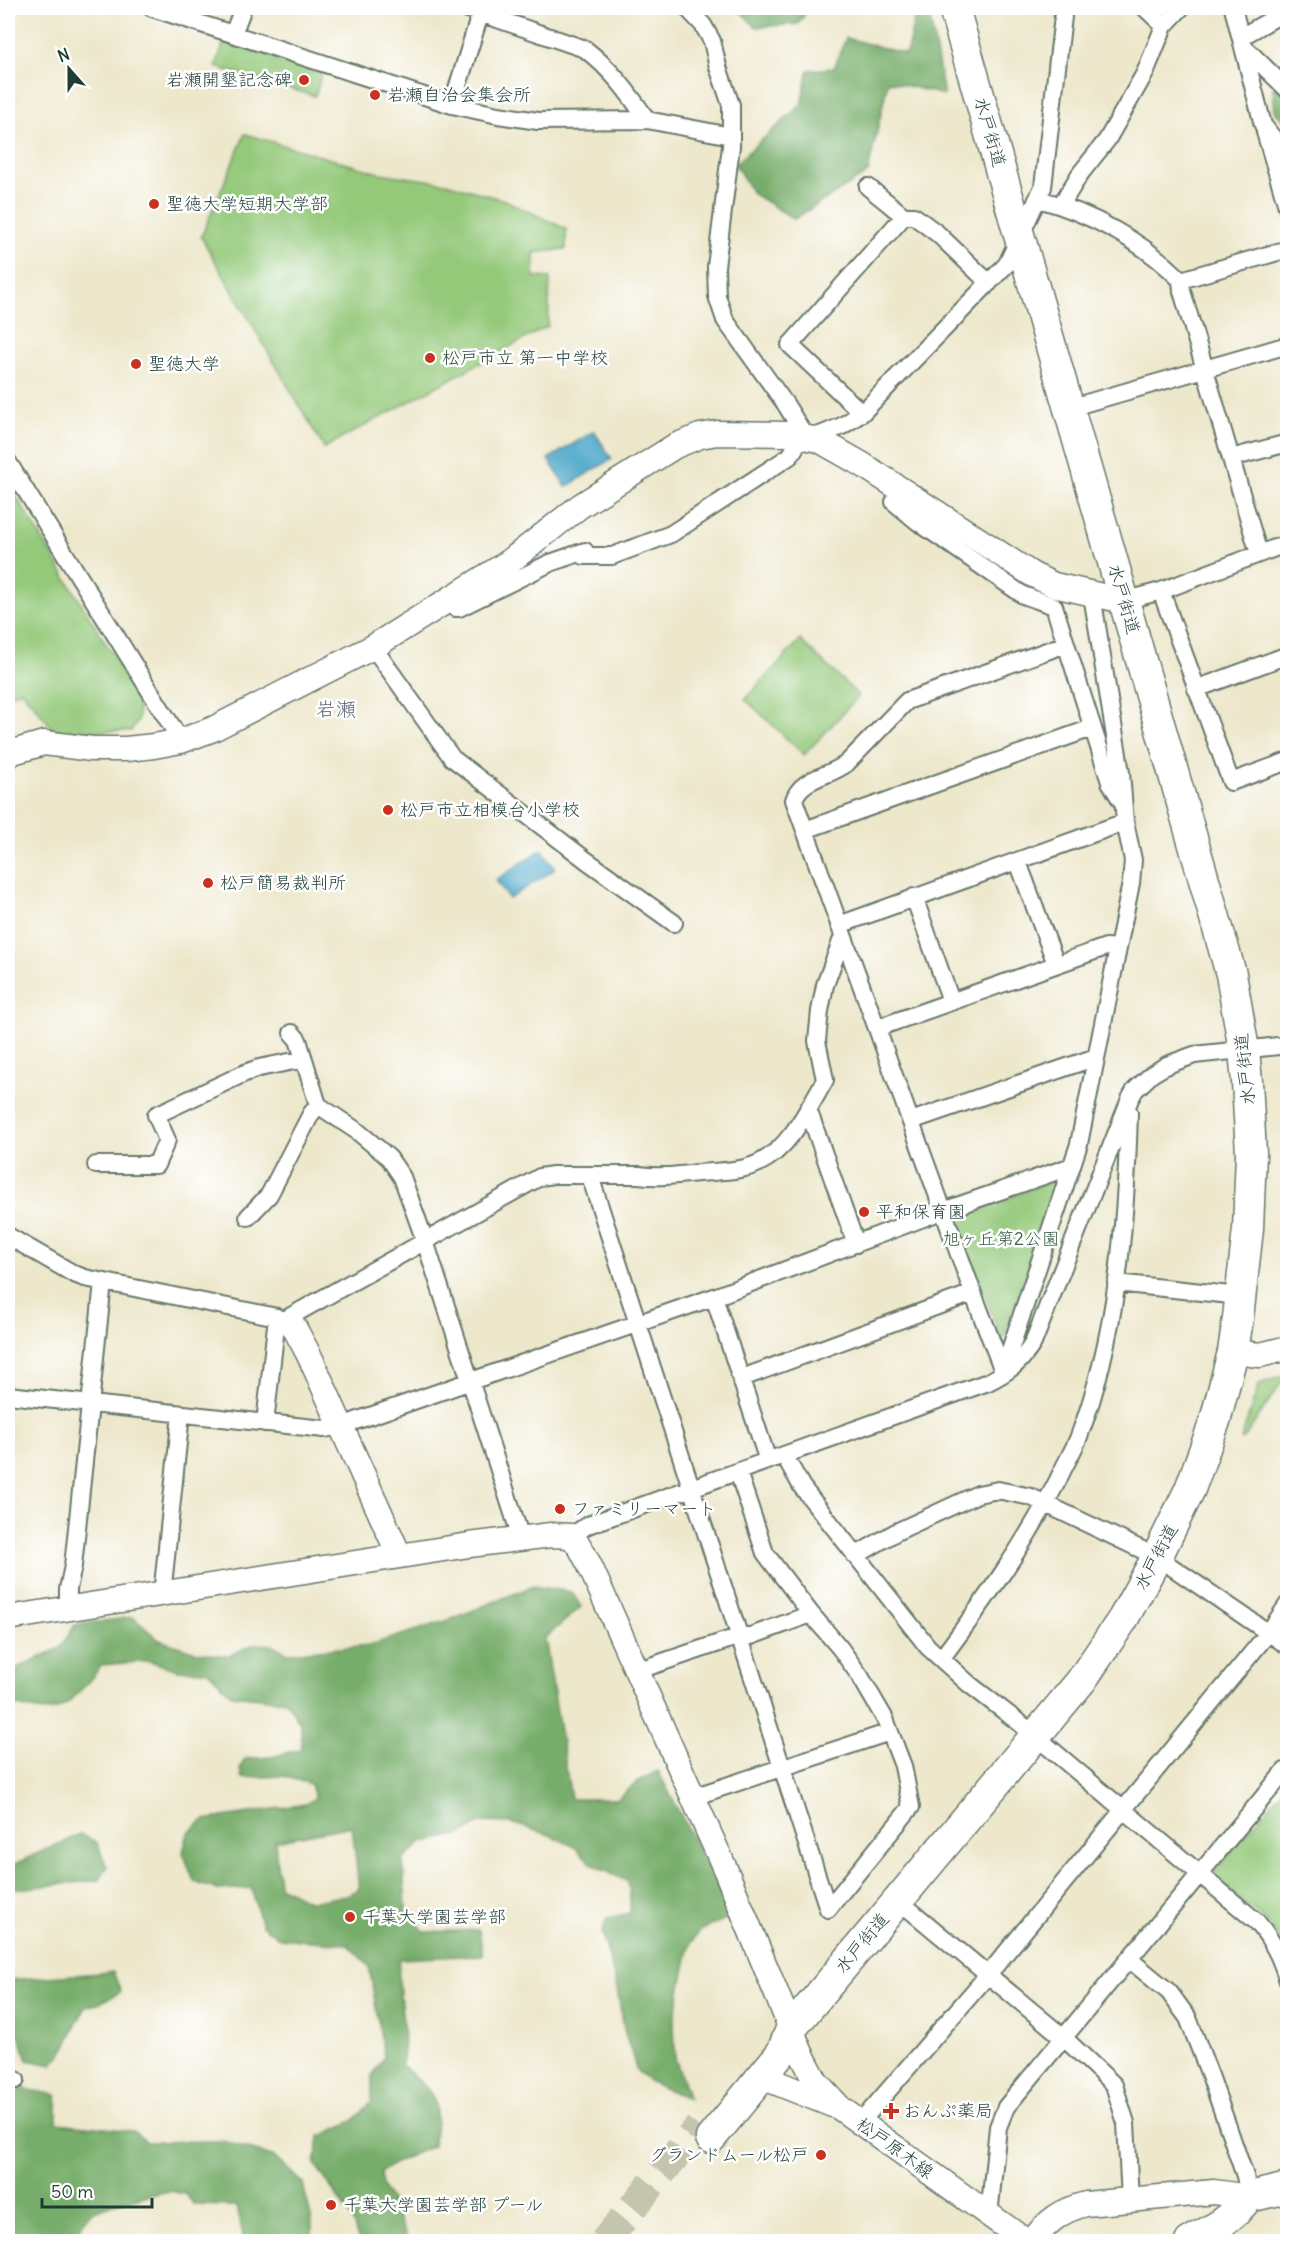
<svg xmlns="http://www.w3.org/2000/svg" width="1295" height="2249" font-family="Delius,'Klee One',sans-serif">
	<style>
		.green { fill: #94c97a; stroke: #5a8357; stroke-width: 1.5 }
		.forest { fill: #77ad6a; stroke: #4b754f; stroke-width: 1.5; fill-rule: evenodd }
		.water { fill: #4ba6c9; stroke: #35727e; stroke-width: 1.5 }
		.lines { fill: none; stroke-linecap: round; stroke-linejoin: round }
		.highway-tunnel { stroke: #c4c5ad; stroke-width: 30; stroke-dasharray: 30 15; stroke-linecap: butt }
		.street-casing { stroke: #677869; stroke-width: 20 }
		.secondary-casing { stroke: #677869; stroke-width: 27 }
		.highway-casing { stroke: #677869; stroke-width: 33 }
		.street { stroke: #fff; stroke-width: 16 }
		.secondary { stroke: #fff; stroke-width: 24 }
		.highway { stroke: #fff; stroke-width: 30 }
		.poi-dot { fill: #c8321e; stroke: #fff; stroke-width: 2 }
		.labels { text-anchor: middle; stroke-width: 5; stroke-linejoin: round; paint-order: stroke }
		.poi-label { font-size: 18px; fill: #1f3d34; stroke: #fff; text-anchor: start }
		.street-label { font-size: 18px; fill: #1f3d34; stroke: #fff }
		.park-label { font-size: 18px; fill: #3c6046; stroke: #fff }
		.neighbourhood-label { font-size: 20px; fill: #5a6674; stroke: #fff }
	</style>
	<rect width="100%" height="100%" fill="#fff"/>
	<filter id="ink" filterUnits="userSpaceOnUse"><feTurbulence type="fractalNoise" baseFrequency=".0167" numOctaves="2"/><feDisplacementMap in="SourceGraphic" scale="12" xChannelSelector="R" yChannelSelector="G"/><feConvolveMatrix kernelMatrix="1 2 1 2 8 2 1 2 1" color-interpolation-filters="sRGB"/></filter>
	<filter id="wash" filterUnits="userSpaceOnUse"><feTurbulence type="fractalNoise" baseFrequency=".008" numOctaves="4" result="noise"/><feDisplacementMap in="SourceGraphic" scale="24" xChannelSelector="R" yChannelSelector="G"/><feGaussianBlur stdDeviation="1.35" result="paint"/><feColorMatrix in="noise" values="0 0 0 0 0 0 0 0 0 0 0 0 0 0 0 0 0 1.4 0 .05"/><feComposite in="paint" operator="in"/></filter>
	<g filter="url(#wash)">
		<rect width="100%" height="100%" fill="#ede7cb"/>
		<path class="green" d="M224,41L322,73L315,96L216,67Z
			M245,134L379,173L446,183L507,201L566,229V249L534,253V277L550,278L548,326L324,448L201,237Z
			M8,483L138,696V721L131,731H55L21,690L8,696Z
			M800,640L859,696L804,755L745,699Z
			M1060,1178L1002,1342L956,1218Z
			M1287,1374L1243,1440L1241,1439L1259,1384Z
			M1287,1785V1942H1282L1266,1921L1211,1876Z"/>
		<path class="forest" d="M737,8H809L798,24L756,27Z
			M915,17L930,18L944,95L888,81L868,173L794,219L752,193L735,164L801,105L808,70L834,68L846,38L906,54Z
			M1273,87L1287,93V123L1275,112Z
			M533,1586L572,1592L581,1607L545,1638L571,1799H617L638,1781L658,1771L733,1916L701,1930L690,1944L674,2020L675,2058L689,2099L650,2082L637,2071L625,2033L616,1984L602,1932L607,1918L630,1913V1891L626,1881L592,1864L575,1847L550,1835L511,1823L481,1822L461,1834L421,1843L403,1860L406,1910L425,1932L479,1930L483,1955L399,1959C396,1994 409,2030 401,2064C438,2097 440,2096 433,2146L398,2161L380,2173L382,2185L395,2209L408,2241H359L351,2217L315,2164L319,2137L353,2121L372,2102V2076L384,2057L369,1966L347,1944L279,1938L262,1925L251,1888L218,1890L194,1882L183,1852L188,1833L204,1820L306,1804L315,1798L311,1784L283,1776L242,1778L240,1768L245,1759L271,1757L301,1749V1725L286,1701L232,1695L208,1671L178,1670L150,1661L102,1665C92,1677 69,1708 54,1710C39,1713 21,1707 8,1703V1672L60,1648L75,1625L133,1617L159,1640L196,1652L228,1656L254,1644L272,1645L289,1653L370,1645L449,1620ZM352,1826L359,1889L347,1895L311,1902L279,1886L275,1841Z
			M80,1834L97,1843L107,1867L100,1880L8,1890V1867Z
			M113,1972L121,1992L98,2004L87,2006C72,2027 70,2047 52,2065L28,2060L19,2036L8,2015V1980Z
			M8,2086L57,2095V2123L133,2131L147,2142L222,2141L275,2157L303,2184L312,2221V2241H244L237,2206L194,2205L186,2194L169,2191L118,2202L92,2212L83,2223L73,2241H8Z"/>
		<path class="water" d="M594,431L612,459L566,487L548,459Z
			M542,849L555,869L509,899L496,880Z"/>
	</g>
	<g filter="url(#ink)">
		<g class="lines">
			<path class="highway-tunnel" d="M604,2242L699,2127"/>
			<defs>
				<path id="street" d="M152,8L452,105L498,115L538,121L647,120L731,136
					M465,8L585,49C611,69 629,93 647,120
					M687,8L703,25L712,41L718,67L731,105V146L716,267L717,296L725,320L786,405L805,436
					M1145,8L1164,26
					M1233,8L1263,125L1280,147L1288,149
					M233,34L243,8
					M1241,37L1288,10
					M1244,47L1288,90
					M452,105L482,8
					M1265,132L1288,210
					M868,187L904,216H914L938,234L989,283
					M1039,199C1090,213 1144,242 1181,280L1182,291L1259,554
					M1061,205L1080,174L1107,140L1145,73L1164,26L1181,8
					M1181,280L1288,249
					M1069,408L1288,345
					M862,413L790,345L904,216
					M813,438L842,426L862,413L1007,264L1043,187L1064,8
					M1231,458L1288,443
					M8,462L181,741
					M903,490L894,502L918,522L1023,595L1054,606L1110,782L1122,802
					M584,556H612L671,534L790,456L795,448L798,435
					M1161,591L1231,782L1288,761
					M448,600L455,608H459L550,563L585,551
					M1124,601L1161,591L1288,543
					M373,647L452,758L586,860L674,923
					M1196,689L1288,655
					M805,830L1092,728
					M1018,862L1056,964
					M914,897L951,1001
					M839,925L1125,822
					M877,1028L1106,947L1118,948
					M292,1033L298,1040L318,1105
					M808,1109L856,1244
					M911,1121L1096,1057
					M96,1165H156L167,1140L156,1115L245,1073L259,1068L304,1059
					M590,1176L828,1909L911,1807L903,1766L885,1719L860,1676L840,1648L811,1614L765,1553L738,1472
					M248,1217L269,1195L311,1114L318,1105L357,1131L381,1151L389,1158L402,1177L425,1241L521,1538
					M8,1236L74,1274L85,1278L277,1317L292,1326
					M1116,1283L1240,1296
					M714,1297L768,1461
					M284,1320L540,1177L553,1175H639C659,1178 679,1175 699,1173C719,1171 740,1172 759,1163C790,1148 808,1109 825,1080L817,1041L820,1011L825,985L843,936
					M1003,1371L973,1293L794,800C801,777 830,777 847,763L907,701L1066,644
					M1002,1374L1079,1144L1131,883L1133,860L1125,822L1121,773L1092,595
					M742,1378L973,1293
					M8,1395L324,1429L341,1426L714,1297L934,1214L1072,1166
					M265,1423L277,1317
					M784,1455L802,1487L928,1647L969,1684L1021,1724L1257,1922C1273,1941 1281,1958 1288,1981
					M571,1536L588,1525L988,1382C1008,1372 1021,1363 1033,1343L1130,1099L1135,1090L1152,1074L1167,1065L1194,1055L1288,1045
					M855,1556L896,1532L978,1494L998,1490L1031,1497L1157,1557L1288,1646
					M162,1595L181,1414
					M68,1609V1589L73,1566L103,1282
					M941,1659C985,1600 1024,1546 1058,1480C1064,1466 1072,1453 1078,1439C1118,1336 1126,1221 1129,1112
					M636,1671L740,1636H751L811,1614
					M693,1797L890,1732
					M898,1900L1064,2038L1114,2085L1126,2123L1130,2200
					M1129,1959L1169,1992L1188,2018L1211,2078L1245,2176L1249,2197
					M8,2079L16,2080
					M860,2123L987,1976L1269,1632L1288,1604
					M989,2216L998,2127L1006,2107L1285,1771"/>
				<path id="secondary" d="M8,756L13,752L44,743L92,749H126L154,746L181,741L213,729L373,647L509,562L580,506L675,446L700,436L717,433L788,434L819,440L863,465L1033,575L1054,585L1124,601
					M294,1327L310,1357L395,1546L397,1556
					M1233,1352L1260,1355L1288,1348
					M8,1618L469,1545L551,1535L571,1536L580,1547L589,1564L726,1871L801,2053L816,2082L840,2108L1027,2242
					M762,2077L835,2106
					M1032,2242C1047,2221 1062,2210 1086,2204L1214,2192L1249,2197"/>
				<path id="highway" d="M711,2138L782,2052L791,2029L1081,1681L1123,1619L1157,1557L1190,1489L1215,1421L1233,1352L1238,1318L1248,1229L1251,1153L1247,1082L1244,1050L1231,974L954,8
					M1190,2242L1218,2226L1235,2212L1249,2197L1288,2188"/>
			</defs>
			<use href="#street" class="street-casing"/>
			<use href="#secondary" class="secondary-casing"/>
			<use href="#highway" class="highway-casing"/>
			<use href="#street" class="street"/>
			<use href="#secondary" class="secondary"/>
			<use href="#highway" class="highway"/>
		</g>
	</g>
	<g class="poi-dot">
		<circle cx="304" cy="80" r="6"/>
		<circle cx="375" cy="95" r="6"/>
		<circle cx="154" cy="204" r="6"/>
		<circle cx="430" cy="358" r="6"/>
		<circle cx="136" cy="364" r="6"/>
		<circle cx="388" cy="810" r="6"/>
		<circle cx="208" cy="883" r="6"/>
		<circle cx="864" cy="1212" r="6"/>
		<circle cx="560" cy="1509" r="6"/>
		<circle cx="350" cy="1917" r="6"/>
		<path d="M888 2102h6v6h6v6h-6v6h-6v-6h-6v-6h6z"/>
		<circle cx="821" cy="2155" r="6"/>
		<circle cx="331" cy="2205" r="6"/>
	</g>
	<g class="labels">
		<g class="poi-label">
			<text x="292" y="86" text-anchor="end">岩瀬開墾記念碑</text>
			<text x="387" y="101">岩瀬自治会集会所</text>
			<text x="166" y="210">聖徳大学短期大学部</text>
			<text x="442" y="364">松戸市立 第一中学校</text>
			<text x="148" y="370">聖徳大学</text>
			<text x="400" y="816">松戸市立相模台小学校</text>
			<text x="220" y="889">松戸簡易裁判所</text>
			<text x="876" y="1218">平和保育園</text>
			<text x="572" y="1515">ファミリーマート</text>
			<text x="362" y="1923">千葉大学園芸学部</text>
			<text x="903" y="2117">おんぷ薬局</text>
			<text x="809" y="2161" text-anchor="end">グランドムール松戸</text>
			<text x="343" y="2211">千葉大学園芸学部 プール</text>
		</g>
		<g class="street-label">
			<text transform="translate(990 132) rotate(74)" y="6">水戸街道</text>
			<text transform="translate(1124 599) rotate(74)" y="6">水戸街道</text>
			<text transform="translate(1245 1069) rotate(-96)" y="6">水戸街道</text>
			<text transform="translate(1156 1557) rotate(-62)" y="6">水戸街道</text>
			<text transform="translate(862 1943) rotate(-50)" y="6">水戸街道</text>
			<text transform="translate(895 2148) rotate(36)" y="6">松戸原木線</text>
		</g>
		<g class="park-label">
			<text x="1001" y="1245">旭ヶ丘第2公園</text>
		</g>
		<g class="neighbourhood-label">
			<text x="336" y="716">岩瀬</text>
		</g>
	</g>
	<rect width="1295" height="2249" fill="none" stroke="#fff" stroke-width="30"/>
	<g transform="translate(69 69) rotate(339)" stroke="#ffffff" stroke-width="4.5" paint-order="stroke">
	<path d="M0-4.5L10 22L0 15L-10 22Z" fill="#1f3d34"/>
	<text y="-9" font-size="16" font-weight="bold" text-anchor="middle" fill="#1f3d34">N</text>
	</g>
	<path d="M42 2198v9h110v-9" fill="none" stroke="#1f3d34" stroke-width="3"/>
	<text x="51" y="2198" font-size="18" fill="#1f3d34" stroke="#ffffff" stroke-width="4.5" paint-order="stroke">50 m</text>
</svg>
